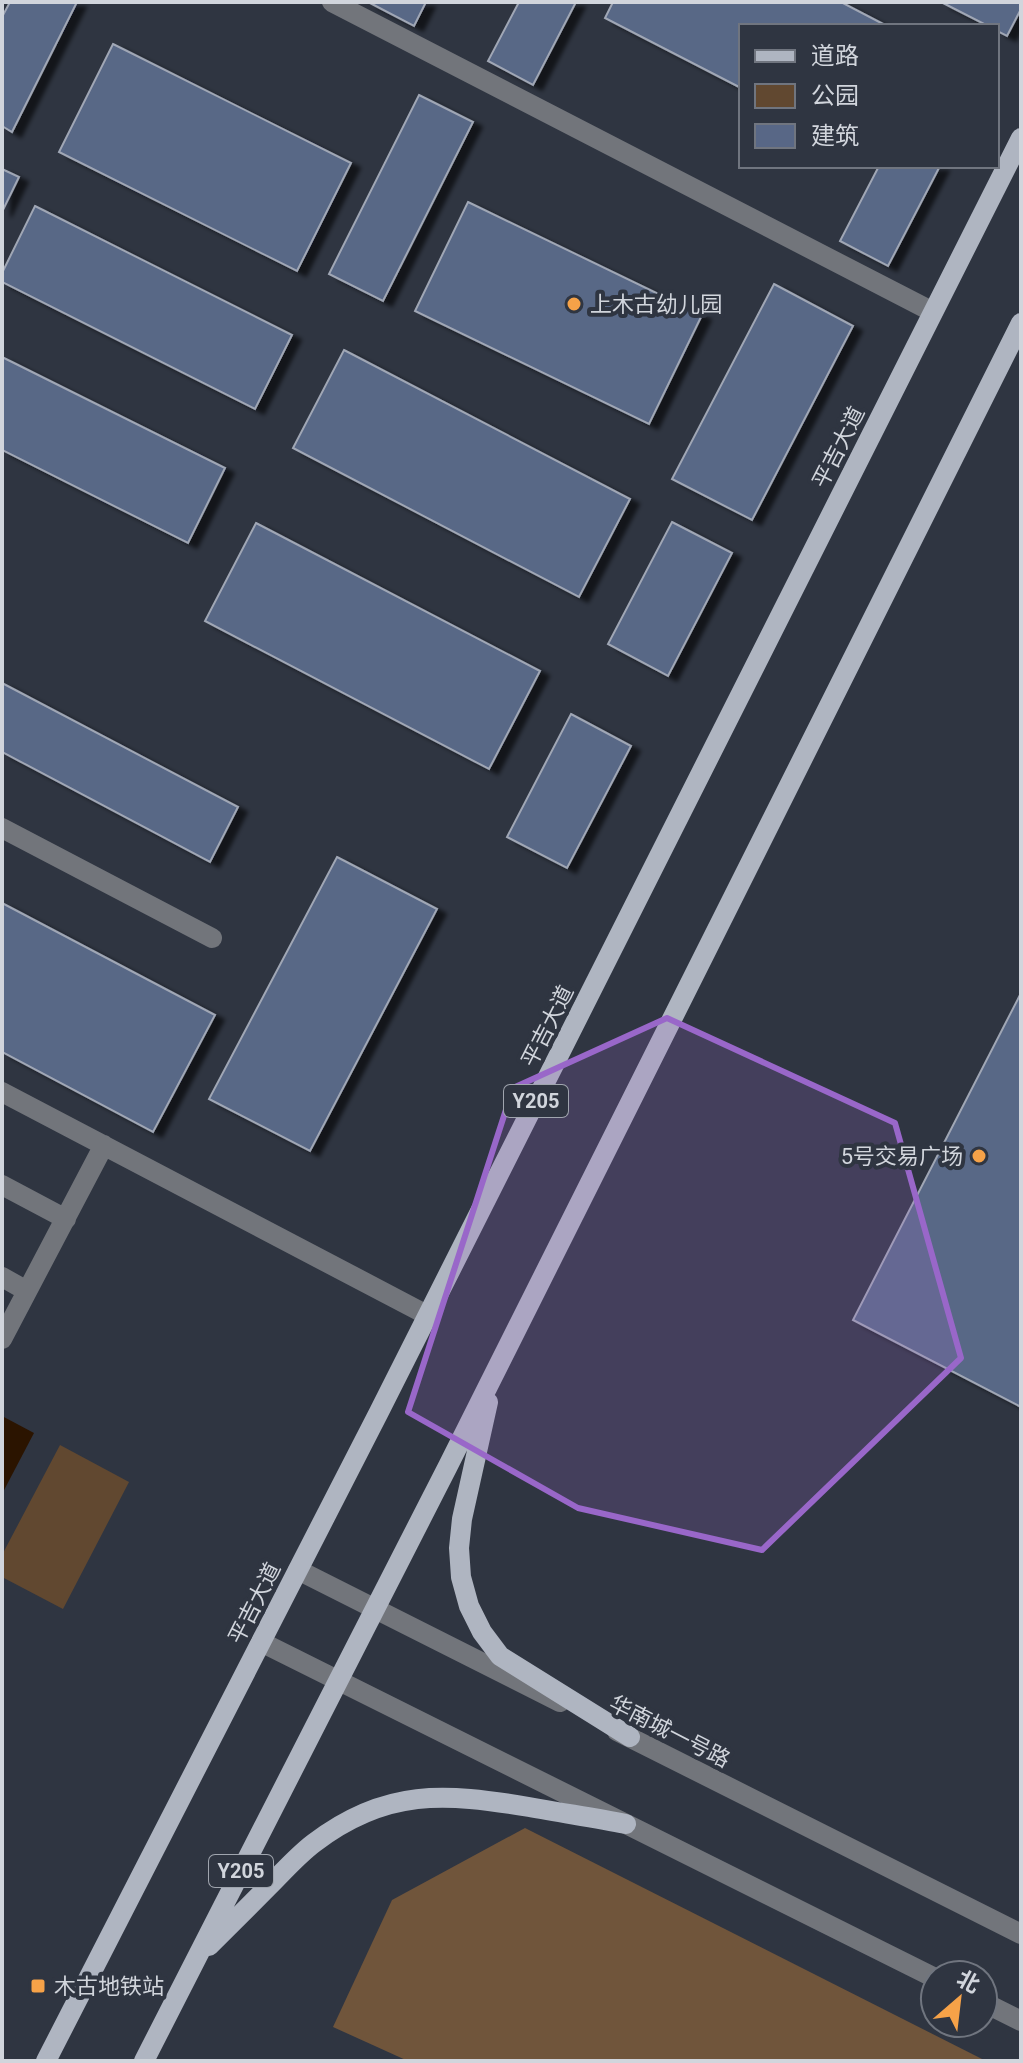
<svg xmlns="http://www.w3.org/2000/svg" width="1023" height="2063" font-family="Roboto,'Noto Sans SC',sans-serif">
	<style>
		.green { fill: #614830 }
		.forest { fill: #70553b }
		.water { fill: #2b1400 }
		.building { fill: #586786; stroke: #a0a7b5; stroke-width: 2; filter: url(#shadow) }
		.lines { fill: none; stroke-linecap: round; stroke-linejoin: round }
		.minor { stroke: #72757b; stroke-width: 20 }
		.major { stroke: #afb5c1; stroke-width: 20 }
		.marked { fill: #9967c9; fill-opacity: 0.2; stroke: #9967c9; stroke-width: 6; stroke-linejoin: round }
		.poi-dot { fill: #f6a248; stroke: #2f3541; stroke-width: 3 }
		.labels { text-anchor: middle; stroke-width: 8; stroke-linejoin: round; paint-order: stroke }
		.shield { fill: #2f3541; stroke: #a0a5ae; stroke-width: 2 }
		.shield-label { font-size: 20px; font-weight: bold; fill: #d1d5dc }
		.poi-label { font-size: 22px; fill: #d1d5dc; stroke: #2f3541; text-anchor: start }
		.street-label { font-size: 22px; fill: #d1d5dc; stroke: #2f3541 }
	</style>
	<defs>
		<filter id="shadow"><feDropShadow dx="9" dy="5" stdDeviation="2" flood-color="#0009"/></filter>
	</defs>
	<rect width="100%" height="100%" fill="#2f3541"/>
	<path class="green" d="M60,1445L129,1482L63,1609L2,1577V1555Z"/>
	<path class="forest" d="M525,1828L986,2061H408L333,2027L392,1900Z"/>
	<path class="water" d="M2,1416L34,1433L2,1494Z"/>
	<path class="building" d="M10,2H77L12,132L2,126V17Z
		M368,2H426L414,26Z
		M519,2H576L533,85L488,61Z
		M613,2H841L887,26H741V88L605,18Z
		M941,2H1021V9L1007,36L997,31V26H988Z
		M113,44L351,163L297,271L59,152Z
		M419,95L473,122L383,301L329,274Z
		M879,166H940L888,266L840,241Z
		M2,169L19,177L2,212Z
		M468,202L702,315L649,424L415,311Z
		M35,206L292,335L255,409L2,282V273Z
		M774,284L853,326L752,520L672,479Z
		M344,350L630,499L579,597L293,448Z
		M2,357L225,468L188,543L2,450Z
		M672,522L732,553L668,676L608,644Z
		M256,523L540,671L489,769L205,621Z
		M2,683L238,807L210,862L2,752Z
		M571,714L631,746L567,868L507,837Z
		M337,857L437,909L310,1151L209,1099Z
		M2,903L215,1015L153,1132L2,1052Z
		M1021,993V1407L853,1320Z"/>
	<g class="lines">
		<path class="minor" d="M332,2L933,312
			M2,828L212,938
			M2,1092L427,1315
			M2,1185L66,1219
			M2,1277L27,1291
			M2,1339L104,1145
			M298,1570L560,1702
			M261,1642L935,1978
			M617,1731L1021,1934
			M983,2002L1021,2021"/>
		<path class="major" d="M488,1402L462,1519L459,1548L461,1577L469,1606L482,1632L500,1656L630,1737
			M209,1946C229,1926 249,1906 270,1885C284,1871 298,1855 314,1843C386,1788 445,1793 529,1807C562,1813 594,1818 626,1824
			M46,2061L379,1412L1021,138
			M144,2061L448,1466L1021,323"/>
	</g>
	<path class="marked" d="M667,1018L895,1123L961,1358L762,1550L578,1508L408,1412L513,1088Z"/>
	<g class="poi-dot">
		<circle cx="574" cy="304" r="8"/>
		<circle cx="979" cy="1156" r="8"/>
		<rect x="30" y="1978" width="16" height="16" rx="4"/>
	</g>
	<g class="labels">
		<g class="shield">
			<rect x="504" y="1085" width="64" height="32" rx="6"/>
			<rect x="209" y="1855" width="64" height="32" rx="6"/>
		</g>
		<g class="shield-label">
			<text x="536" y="1108">Y205</text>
			<text x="241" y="1878">Y205</text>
		</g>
		<g class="poi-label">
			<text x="590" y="312">上木古幼儿园</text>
			<text x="963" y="1164" text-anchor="end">5号交易广场</text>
			<text x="54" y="1994">木古地铁站</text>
		</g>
		<g class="street-label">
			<text transform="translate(838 447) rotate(-63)" y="8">平吉大道</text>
			<text transform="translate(547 1026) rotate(-63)" y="8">平吉大道</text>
			<text transform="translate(254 1603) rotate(-63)" y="8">平吉大道</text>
			<text transform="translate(670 1731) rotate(27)" y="8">华南城一号路</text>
		</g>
	</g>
	<rect width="1023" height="2063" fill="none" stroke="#d1d5dc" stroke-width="8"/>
	<rect x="739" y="24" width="260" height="144" fill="#2f3541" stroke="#70757f" stroke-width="2"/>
	<rect x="755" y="50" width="40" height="12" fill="#afb5c1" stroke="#70757f" stroke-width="2"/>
	<text x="811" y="64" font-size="24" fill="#d1d5dc">道路</text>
	<rect x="755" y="84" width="40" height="24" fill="#614830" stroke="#70757f" stroke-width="2"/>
	<text x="811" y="104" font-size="24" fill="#d1d5dc">公园</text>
	<rect x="755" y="124" width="40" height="24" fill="#586786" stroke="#70757f" stroke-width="2"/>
	<text x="811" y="144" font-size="24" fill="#d1d5dc">建筑</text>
	<g transform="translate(959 1999) rotate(28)"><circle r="38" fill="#2f3541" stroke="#70757f" stroke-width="2"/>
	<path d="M0-6L14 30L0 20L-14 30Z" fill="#f6a248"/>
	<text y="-12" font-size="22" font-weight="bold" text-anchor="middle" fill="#d1d5dc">北</text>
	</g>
</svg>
